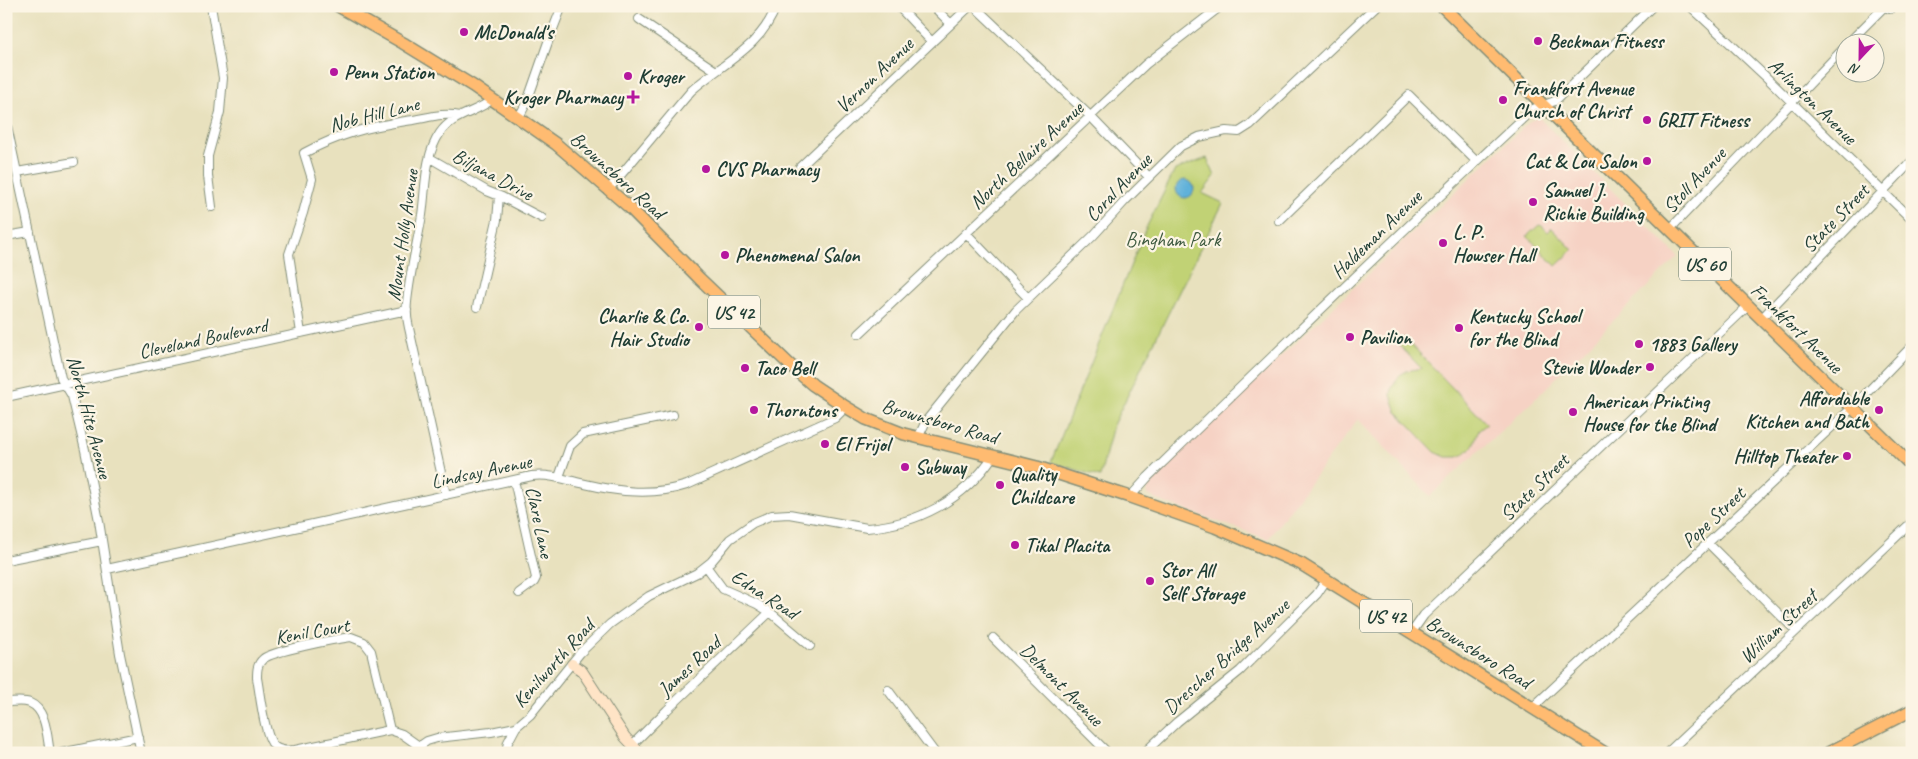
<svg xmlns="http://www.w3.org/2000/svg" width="1918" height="759" font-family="Caveat,sans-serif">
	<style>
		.built { fill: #f6d2c4 }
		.green { fill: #c1d275; stroke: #708854 }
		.water { fill: #5eb1da; stroke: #3e7787 }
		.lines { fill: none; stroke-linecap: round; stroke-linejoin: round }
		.street-casing { stroke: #848f79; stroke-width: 10 }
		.secondary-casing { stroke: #848f79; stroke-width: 12 }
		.primary-casing { stroke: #848f79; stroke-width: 14 }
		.street { stroke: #fff; stroke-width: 8 }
		.secondary { stroke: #ffe4c6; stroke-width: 10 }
		.primary { stroke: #ffbb71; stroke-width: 11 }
		.poi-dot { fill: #b5179e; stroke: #fcf5e5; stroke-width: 2 }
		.labels { text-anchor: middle; stroke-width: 4.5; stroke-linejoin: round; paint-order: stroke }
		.shield { fill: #fcf5e5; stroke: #617469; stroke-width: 1 }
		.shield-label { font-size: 19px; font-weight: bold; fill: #1f3d34 }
		.poi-label { font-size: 20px; font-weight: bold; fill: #1f3d34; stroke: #fcf5e5; text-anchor: start }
		.street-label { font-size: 20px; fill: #1f3d34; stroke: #fcf5e5 }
		.park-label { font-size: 20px; fill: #3f5b41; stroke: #fcf5e5 }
	</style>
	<rect width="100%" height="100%" fill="#fcf5e5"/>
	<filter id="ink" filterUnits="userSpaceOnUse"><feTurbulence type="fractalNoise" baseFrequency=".02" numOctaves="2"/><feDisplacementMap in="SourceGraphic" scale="10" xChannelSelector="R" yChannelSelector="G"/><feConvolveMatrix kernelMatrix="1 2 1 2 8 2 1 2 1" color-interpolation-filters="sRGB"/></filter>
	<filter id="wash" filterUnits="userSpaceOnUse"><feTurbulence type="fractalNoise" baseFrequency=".0096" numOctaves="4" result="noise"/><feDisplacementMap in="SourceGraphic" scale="20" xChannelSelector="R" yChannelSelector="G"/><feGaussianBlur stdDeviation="1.12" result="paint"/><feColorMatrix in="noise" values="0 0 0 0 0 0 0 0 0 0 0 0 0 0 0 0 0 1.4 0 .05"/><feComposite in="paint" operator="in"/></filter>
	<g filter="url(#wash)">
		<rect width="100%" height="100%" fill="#e8e1be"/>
		<path class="built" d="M1538,117L1678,256L1533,401L1430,496L1358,419L1268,539L1157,500L1147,494L1146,487L1164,467L1530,121Z"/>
		<path class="green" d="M1207,158L1215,176L1202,193L1223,203L1113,425L1100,477L1051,462L1145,230L1175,170Z
			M1539,225L1542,226L1548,232L1552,228L1573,250L1556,266L1527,236Z
			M1404,337L1487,424L1478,431L1473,446L1464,454L1458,457H1446L1435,452L1397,412L1391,395L1392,388L1400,375L1407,371L1421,368L1398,344Z"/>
		<path class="water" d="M1176 189a9 9 0 1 1 18 0a9 9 0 1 1-18 0Z"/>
	</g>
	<g filter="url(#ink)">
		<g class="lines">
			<defs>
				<path id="street" d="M211,6L223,78L220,112L208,156V176L212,207
					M898,6L932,42
					M933,6L951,24
					M974,6L1090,116L1149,177
					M1690,6L1765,76L1912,220
					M639,19L716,71
					M1849,42L1882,9L1885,7L1890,9
					M519,117L527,102L548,42L562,6
					M6,121L61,378L72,396L85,450L99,521L120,654L141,753
					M430,158L487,191L502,197L542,218
					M800,167L970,6
					M17,172L74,162
					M609,189L691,91C721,64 762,47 776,6
					M1279,221L1409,95L1476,161
					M1670,229L1846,46
					M966,233L1028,298
					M6,236L30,232
					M477,307L497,220L499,196
					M1761,319L1912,161
					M301,333L289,254L303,213L312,179L304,153C340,134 366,127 406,121C425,119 441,112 460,116
					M859,334L1146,64L1221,6
					M6,397L407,310
					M918,438L926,421L1016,310L1093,236L1125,201L1181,146L1199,137L1226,131L1239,132L1250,125L1376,6
					M559,477L570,446L583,434L673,415
					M514,480L536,578L534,582L519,593
					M446,495L409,328C407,320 406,311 407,302C410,273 417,244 422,215C426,188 424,156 440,133C453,114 476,113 493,99
					M1130,497L1148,477C1275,353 1403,230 1533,109L1555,101L1653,6
					M1708,543L1796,631
					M6,560L102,541
					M706,566L723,589L757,604L770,612L810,646
					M107,569L532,476C551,474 567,480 585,484C619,492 653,496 687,485L835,418L846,407
					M1412,632L1424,615L1748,306
					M351,637L364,642L371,651L390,730L295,750C288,751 281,751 275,747C264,738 260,693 257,678C257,671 257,664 263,659C272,651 336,639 351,637Z
					M993,638L1108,753
					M888,690L935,753
					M6,702C14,702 23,700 30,703C47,710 47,738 50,753
					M1533,707L1852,408L1912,346
					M390,730L402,734L419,746
					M632,745L667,710L770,612
					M61,753L138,737
					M410,753L427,741L437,738L491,732L516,727L530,715L580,653L610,624L649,596L697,573L711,562L730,539L753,523L772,515L789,514L867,528C918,524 964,500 993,456
					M506,753L508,742L516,727
					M1144,753L1177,722L1240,671L1317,594L1327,579
					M1667,753L1912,522"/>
				<path id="secondary" d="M572,664L582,671L625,737L640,753"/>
				<path id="primary" d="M338,6L403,43L473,86L556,144L629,207L700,279L790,365L813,385L846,407L866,419L904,434L1037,467L1130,497L1215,527L1301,564L1605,753
					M1442,6L1912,466
					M1828,753L1912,710"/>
			</defs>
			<use href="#street" class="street-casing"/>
			<use href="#secondary" class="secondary-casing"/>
			<use href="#primary" class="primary-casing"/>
			<use href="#street" class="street"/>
			<use href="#secondary" class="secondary"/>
			<use href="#primary" class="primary"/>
		</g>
	</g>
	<g class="poi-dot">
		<circle cx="464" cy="32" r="5"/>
		<circle cx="1538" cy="41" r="5"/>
		<circle cx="334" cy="72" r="5"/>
		<circle cx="628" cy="76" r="5"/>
		<path d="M630.5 89.5h5v5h5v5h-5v5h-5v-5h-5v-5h5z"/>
		<circle cx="1503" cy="100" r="5"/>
		<circle cx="1647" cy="120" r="5"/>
		<circle cx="1647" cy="161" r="5"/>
		<circle cx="706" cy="169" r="5"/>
		<circle cx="1533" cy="202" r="5"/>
		<circle cx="1443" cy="243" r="5"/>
		<circle cx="725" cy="255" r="5"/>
		<circle cx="699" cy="327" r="5"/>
		<circle cx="1459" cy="328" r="5"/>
		<circle cx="1350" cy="337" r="5"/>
		<circle cx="1639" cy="344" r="5"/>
		<circle cx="1650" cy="367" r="5"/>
		<circle cx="745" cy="368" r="5"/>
		<circle cx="754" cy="410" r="5"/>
		<circle cx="1879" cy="410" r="5"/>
		<circle cx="1573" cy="412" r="5"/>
		<circle cx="825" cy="444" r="5"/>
		<circle cx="1847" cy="456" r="5"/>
		<circle cx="905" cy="467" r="5"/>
		<circle cx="1000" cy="485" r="5"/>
		<circle cx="1015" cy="545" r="5"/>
		<circle cx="1150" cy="581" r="5"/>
	</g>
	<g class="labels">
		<g class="shield">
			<rect x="1679" y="247.5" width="52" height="33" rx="4"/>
			<rect x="708" y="295.5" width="52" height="33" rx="4"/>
			<rect x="1360" y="599.5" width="52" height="33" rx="4"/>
		</g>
		<g class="shield-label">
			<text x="1705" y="271">US 60</text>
			<text x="734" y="319">US 42</text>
			<text x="1386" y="623">US 42</text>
		</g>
		<g class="poi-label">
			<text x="474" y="39">McDonald's</text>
			<text x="1548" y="48">Beckman Fitness</text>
			<text x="344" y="79">Penn Station</text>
			<text x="638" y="83">Kroger</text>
			<text x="1513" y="95">Frankfort Avenue<tspan x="1513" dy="23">Church of Christ</tspan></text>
			<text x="623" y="104" text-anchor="end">Kroger Pharmacy</text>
			<text x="1657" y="127">GRIT Fitness</text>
			<text x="1637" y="168" text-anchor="end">Cat &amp; Lou Salon</text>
			<text x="716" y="176">CVS Pharmacy</text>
			<text x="1543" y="197">Samuel J.<tspan x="1543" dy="23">Richie Building</tspan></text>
			<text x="1453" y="239">L. P.<tspan x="1453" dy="23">Howser Hall</tspan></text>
			<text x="735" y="262">Phenomenal Salon</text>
			<text x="689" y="323" text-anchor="end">Charlie &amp; Co.<tspan x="689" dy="23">Hair Studio</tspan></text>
			<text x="1469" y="323">Kentucky School<tspan x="1469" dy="23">for the Blind</tspan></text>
			<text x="1360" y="344">Pavilion</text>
			<text x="1649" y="351">1883 Gallery</text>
			<text x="1640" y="374" text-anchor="end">Stevie Wonder</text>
			<text x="755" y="375">Taco Bell</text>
			<text x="1869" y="405" text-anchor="end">Affordable<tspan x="1869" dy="23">Kitchen and Bath</tspan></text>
			<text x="1583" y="408">American Printing<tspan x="1583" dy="23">House for the Blind</tspan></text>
			<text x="764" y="417">Thorntons</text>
			<text x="835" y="451">El Frijol</text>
			<text x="1837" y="463" text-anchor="end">Hilltop Theater</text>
			<text x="915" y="474">Subway</text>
			<text x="1010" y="481">Quality<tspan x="1010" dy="23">Childcare</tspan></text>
			<text x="1025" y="552">Tikal Placita</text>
			<text x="1160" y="577">Stor All<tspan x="1160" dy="23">Self Storage</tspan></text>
		</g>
		<g class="street-label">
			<text transform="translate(874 75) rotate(-44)" y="7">Vernon Avenue</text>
			<text transform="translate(1813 101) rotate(44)" y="7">Arlington Avenue</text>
			<text transform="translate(374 114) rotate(-14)" y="7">Nob Hill Lane</text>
			<text transform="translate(1026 155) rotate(-43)" y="7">North Bellaire Avenue</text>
			<text transform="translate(493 174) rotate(28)" y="7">Biljana Drive</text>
			<text transform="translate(618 175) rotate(42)" y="7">Brownsboro Road</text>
			<text transform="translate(1694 180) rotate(-47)" y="7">Stoll Avenue</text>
			<text transform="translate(1118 187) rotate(-46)" y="7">Coral Avenue</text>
			<text transform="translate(1835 218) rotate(-46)" y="7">State Street</text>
			<text transform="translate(1376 234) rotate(-44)" y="7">Haldeman Avenue</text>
			<text transform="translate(402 235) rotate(-82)" y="7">Mount Holly Avenue</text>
			<text transform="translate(1797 328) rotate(44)" y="7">Frankfort Avenue</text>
			<text transform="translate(203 338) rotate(-12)" y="7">Cleveland Boulevard</text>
			<text transform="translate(90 417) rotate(75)" y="7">North Hite Avenue</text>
			<text transform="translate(940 421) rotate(16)" y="7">Brownsboro Road</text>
			<text transform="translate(481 471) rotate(-12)" y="7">Lindsay Avenue</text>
			<text transform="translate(1534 487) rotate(-44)" y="7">State Street</text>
			<text transform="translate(1713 517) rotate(-43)" y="7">Pope Street</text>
			<text transform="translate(540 522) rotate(78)" y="7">Clare Lane</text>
			<text transform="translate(765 594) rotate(33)" y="7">Edna Road</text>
			<text transform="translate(1778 626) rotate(-43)" y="7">William Street</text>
			<text transform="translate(312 631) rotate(-10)" y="7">Kenil Court</text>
			<text transform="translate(1479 652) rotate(32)" y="7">Brownsboro Road</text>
			<text transform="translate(1226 656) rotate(-42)" y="7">Drescher Bridge Avenue</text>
			<text transform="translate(553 663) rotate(-48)" y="7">Kenilworth Road</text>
			<text transform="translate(689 666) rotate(-43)" y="7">James Road</text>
			<text transform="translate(1062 684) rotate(45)" y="7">Delmont Avenue</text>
		</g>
		<g class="park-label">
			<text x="1173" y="246">Bingham Park</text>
		</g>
	</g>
	<rect width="1918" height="759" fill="none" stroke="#fcf5e5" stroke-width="25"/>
	<g transform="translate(1860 58) rotate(202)"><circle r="24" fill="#fcf5e5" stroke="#a4ab9e"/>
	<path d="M0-4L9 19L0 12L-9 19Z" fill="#b5179e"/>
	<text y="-8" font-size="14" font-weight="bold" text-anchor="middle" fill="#1f3d34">N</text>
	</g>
</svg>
